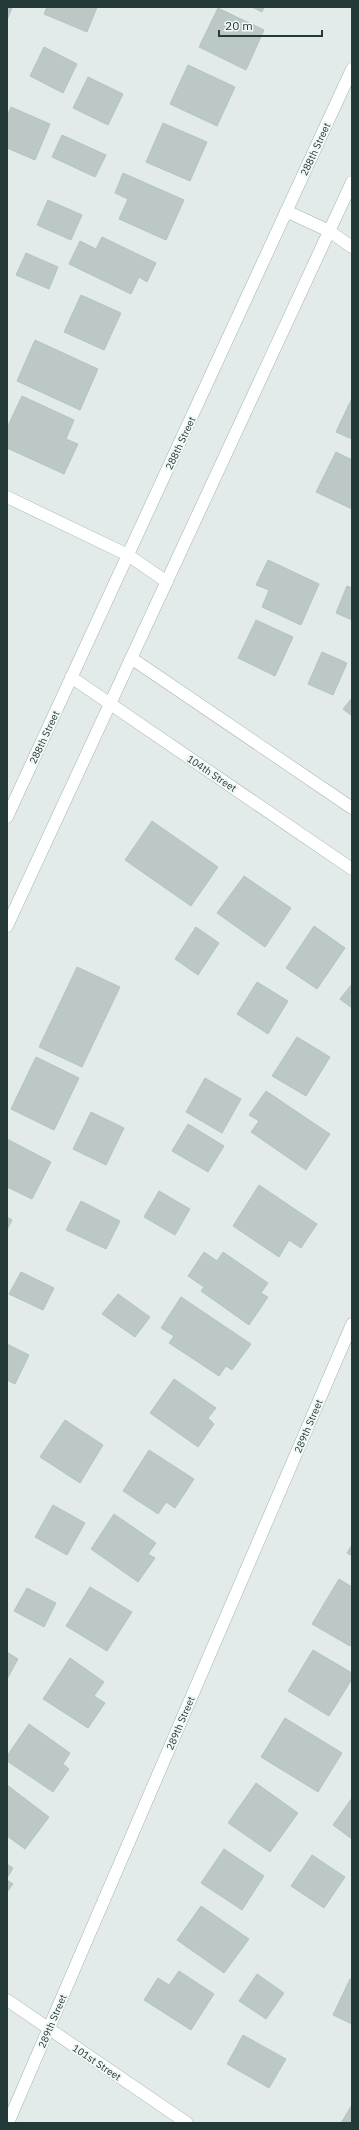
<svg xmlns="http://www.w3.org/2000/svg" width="359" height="2130" font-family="'IBM Plex Sans',sans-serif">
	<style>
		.building { fill: #bbc8c5; stroke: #b5c4c1 }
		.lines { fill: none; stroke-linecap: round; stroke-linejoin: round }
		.street-casing { stroke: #a5b2b1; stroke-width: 13 }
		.street { stroke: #fff; stroke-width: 12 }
		.labels { text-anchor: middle; stroke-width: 4; stroke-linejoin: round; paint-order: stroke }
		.street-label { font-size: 10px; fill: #243a39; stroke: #f2f8f6 }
	</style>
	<rect width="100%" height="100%" fill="#e2ebe9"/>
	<path class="building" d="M7,7L12,8L7,20Z
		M47,7H97L87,32L44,14Z
		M252,7H264L262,12Z
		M218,8L264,30L246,70L199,47Z
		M44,47L77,64L63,93L30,76Z
		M188,65L235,87L217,126L170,104Z
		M88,77L123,94L108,125L73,108Z
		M11,107L50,124L35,160L7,148V116Z
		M163,123L207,142L190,181L146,162Z
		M62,135L106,155L95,177L52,157Z
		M123,173L184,200L166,240L119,219L128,199L115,193Z
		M48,200L82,215L71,240L37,225Z
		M102,237L156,263L147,282L139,277L131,294L69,264L80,241L96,249Z
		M26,253L58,267L49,289L16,275Z
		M81,295L121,313L104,350L64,332Z
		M35,340L98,369L80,410L17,381Z
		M22,396L74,420L66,439L78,444L64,474L7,448V428Z
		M352,398V439L336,432Z
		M336,452L352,460V509L316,492Z
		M268,560L319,584L301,625L262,607L269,590L256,585Z
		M347,586L352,588V620L336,613Z
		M256,620L293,637L275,676L238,658Z
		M322,652L347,663L333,695L308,684Z
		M352,698V716L343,709Z
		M152,821L218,867L191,906L125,860Z
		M244,876L291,908L265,947L217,913Z
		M314,926L345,948L317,989L286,968Z
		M196,927L219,943L198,975L175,959Z
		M77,967L120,987L82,1067L39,1047Z
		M257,982L288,1001L268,1034L237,1014Z
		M352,984V1008L340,999Z
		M297,1037L330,1057L306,1096L272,1076Z
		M36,1057L79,1078L54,1130L11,1109Z
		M205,1078L241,1099L222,1133L186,1112Z
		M266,1091L330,1134L306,1170L251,1132L259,1121L249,1115Z
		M91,1112L124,1128L106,1165L73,1149Z
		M188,1124L224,1146L208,1172L172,1151Z
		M7,1139L51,1162L32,1199L7,1187Z
		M259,1185L317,1224L301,1248L289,1240L279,1257L233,1226Z
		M159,1191L190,1209L175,1235L144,1217Z
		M81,1201L120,1221L106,1249L66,1230Z
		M7,1217L12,1220L7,1230Z
		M204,1252L217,1261L223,1252L268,1283L261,1293L268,1297L249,1325L201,1291L204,1287L188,1276Z
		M21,1272L54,1288L43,1310L9,1294Z
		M118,1294L150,1317L135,1337L102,1314Z
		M181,1297L251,1344L232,1370L226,1366L219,1376L169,1343L174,1336L161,1328Z
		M7,1344L29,1355L15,1384L7,1380Z
		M174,1379L216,1408L208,1418L214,1424L198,1447L150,1413Z
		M65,1420L103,1445L80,1483L40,1457Z
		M149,1450L194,1479L175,1508L166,1502L158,1514L123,1491Z
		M53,1505L85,1523L67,1555L35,1537Z
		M114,1514L156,1543L148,1554L155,1558L138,1582L91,1549Z
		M352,1545V1556L347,1553Z
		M339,1579L352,1587V1643L350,1646L312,1624Z
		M90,1587L132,1612L107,1651L66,1626Z
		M27,1588L56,1603L44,1627L14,1611Z
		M313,1650L352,1673V1679L329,1716L288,1691Z
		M7,1652L18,1659L7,1679Z
		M70,1658L104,1682L94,1696L105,1703L88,1728L43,1699Z
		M285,1718L342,1753L318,1792L261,1757Z
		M29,1724L70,1753L63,1764L69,1769L53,1792L7,1761V1756Z
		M256,1783L298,1813L270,1852L228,1823Z
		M7,1785L49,1817L25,1849L7,1836Z
		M352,1798V1839L333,1825Z
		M224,1849L264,1876L242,1910L201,1883Z
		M312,1855L345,1877L324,1908L291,1886Z
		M7,1864L13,1868L7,1878Z
		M7,1880L13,1884L7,1892Z
		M201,1906L249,1939L224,1973L177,1940Z
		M179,1971L214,1994L191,2030L144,2000L158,1978L169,1985Z
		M257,1974L284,1993L266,2019L239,2001Z
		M350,1979L352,1980V2024L333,2015Z
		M243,2035L286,2059L269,2088L227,2064Z
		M352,2105V2123H341Z"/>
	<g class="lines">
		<defs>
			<path id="street" d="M286,211L329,231L352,247
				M7,497L128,555L167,582
				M131,658L352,808
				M71,677L352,869
				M7,817L352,69
				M7,926L352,182
				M7,2000L187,2123
				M8,2123L352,1324"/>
		</defs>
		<use href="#street" class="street-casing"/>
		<use href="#street" class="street"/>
	</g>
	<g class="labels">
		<g class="street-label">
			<text transform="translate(315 149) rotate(-65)" y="4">288th Street</text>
			<text transform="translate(180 443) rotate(-65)" y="4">288th Street</text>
			<text transform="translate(44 737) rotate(-65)" y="4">288th Street</text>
			<text transform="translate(212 773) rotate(34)" y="4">104th Street</text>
			<text transform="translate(308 1426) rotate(-67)" y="4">289th Street</text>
			<text transform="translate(180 1723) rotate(-67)" y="4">289th Street</text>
			<text transform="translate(52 2021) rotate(-67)" y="4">289th Street</text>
			<text transform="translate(97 2062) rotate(34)" y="4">101st Street</text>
		</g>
	</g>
	<rect width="359" height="2130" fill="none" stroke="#243a39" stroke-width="16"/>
	<path d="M219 30v6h103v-6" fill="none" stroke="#243a39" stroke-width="2"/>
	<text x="225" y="30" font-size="12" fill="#243a39" stroke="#f2f8f6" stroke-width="3" paint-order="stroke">20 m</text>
</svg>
